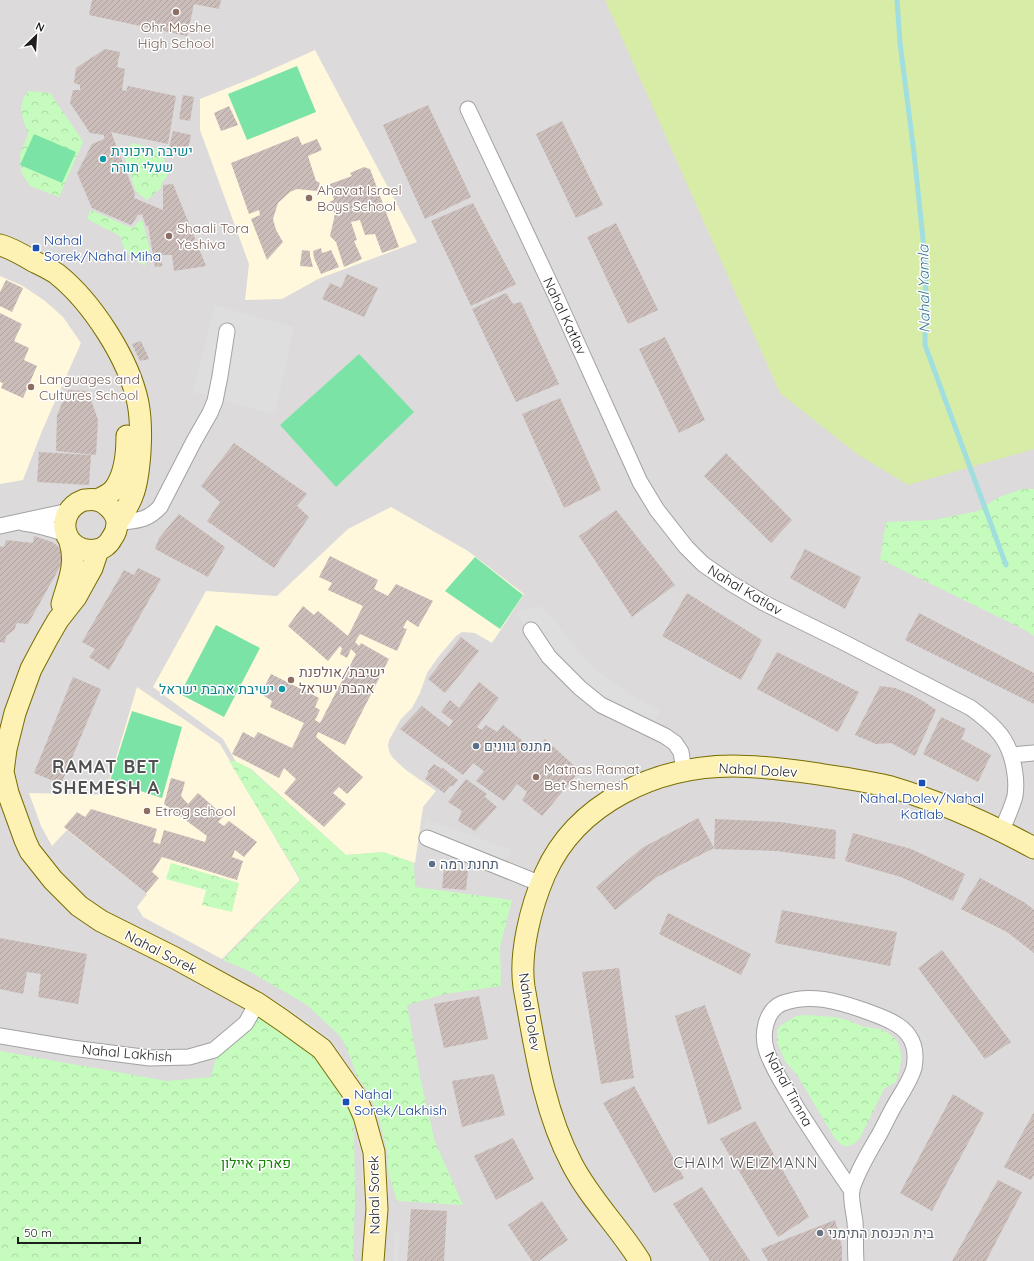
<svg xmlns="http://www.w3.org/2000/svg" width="1034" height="1261" font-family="Quicksand,Heebo,sans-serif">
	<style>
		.residential { fill: #dcdadb }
		.education { fill: #fff8dc }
		.grass { fill: #d7eca6 }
		.park { fill: url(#park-crowns) }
		.pitch { fill: #7ce3a6 }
		.parking { fill: #dedede }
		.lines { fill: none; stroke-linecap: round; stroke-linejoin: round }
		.stream { stroke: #a1dedf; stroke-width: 5 }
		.building { fill: url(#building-hatch) }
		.street-casing { stroke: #a2a2a2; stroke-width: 17 }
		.secondary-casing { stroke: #796d00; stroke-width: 23 }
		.street { stroke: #fff; stroke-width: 15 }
		.secondary { stroke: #fdf1b4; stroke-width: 21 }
		.education-dot { fill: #8d6e63; stroke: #fff; stroke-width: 1.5 }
		.culture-dot { fill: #0f9aa8; stroke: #fff; stroke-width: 1.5 }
		.transit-dot { fill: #1a4fb4; stroke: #fff; stroke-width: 1.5 }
		.service-dot { fill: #5c6f8a; stroke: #fff; stroke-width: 1.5 }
		.worship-dot { fill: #6b7280; stroke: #fff; stroke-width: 1.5 }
		.labels { text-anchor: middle; stroke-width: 3; stroke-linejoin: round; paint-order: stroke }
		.education-label { font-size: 14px; fill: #785e54; stroke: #fff; text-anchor: start }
		.culture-label { font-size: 14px; fill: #0d838f; stroke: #fff; text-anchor: start }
		.transit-label { font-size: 14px; fill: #164399; stroke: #fff; text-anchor: start }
		.street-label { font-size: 14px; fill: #1e1e1e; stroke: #fff }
		.service-label { font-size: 14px; fill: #4e5e75; stroke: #fff; text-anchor: start }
		.park-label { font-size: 14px; fill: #158106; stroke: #fff }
		.worship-label { font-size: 14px; fill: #5b616d; stroke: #fff; text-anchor: start }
		.water-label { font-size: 15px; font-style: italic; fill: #3b7892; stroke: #fff }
		.neighbourhood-label { font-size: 15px; letter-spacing: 1px; fill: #515151; stroke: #fff }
		.district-label { font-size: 18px; font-weight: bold; letter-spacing: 1px; fill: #515151; stroke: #fff }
	</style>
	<defs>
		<pattern id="park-crowns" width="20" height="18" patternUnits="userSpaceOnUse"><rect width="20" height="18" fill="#c5fcbd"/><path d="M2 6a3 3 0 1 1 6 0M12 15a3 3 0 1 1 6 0" fill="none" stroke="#a9d8a2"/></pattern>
		<pattern id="building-hatch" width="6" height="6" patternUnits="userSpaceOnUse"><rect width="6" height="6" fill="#cbbdb9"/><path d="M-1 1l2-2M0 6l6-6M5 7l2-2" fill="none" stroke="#aea29f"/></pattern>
	</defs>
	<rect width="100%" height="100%" fill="#efe9e3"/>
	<path class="residential" d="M0,0H1034V1261H0Z"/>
	<path class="education" d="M315,50L417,242L318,279L282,299L245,300L249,264L200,130V99L255,77Z
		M0,276L23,286L45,301L63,317L81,343L42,431L23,480L0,484Z
		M391,507L468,551L524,594L492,643L475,633L462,632L456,636L439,656L427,673L420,693L412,708L401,719L389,740L388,746L390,754L394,759L406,770L436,791L423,807L415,863L383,852L346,855L251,769L236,762L223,739L153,687L206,591L277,596L348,529Z
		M137,687L220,744L300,880L222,959L143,917L137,907L147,894L67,830L52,846L41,826L29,793L105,795Z"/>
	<path class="grass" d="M605,0H1034V449L908,485L857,454L780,393Z"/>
	<path class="park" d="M28,91L50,93L80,137L83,142L59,197L30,186L21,172L20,154L28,134L22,116L21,107L24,97Z
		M132,143L162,150L167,176L161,184V188L147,200L136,192L124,155Z
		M91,210L132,228L142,219L150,250L145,258V266C130,257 124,253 120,236L87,219Z
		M1022,489H1034V636L1023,629L880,559L886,522L934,520L978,511L997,498Z
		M229,761H235L249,768L346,855L384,852L414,863L415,887L512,900L500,947L501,986L445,994L407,1005L420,1077L435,1142L463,1205L397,1201L363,1092L345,1044L339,1035L307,1005L249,971L223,960L301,880Z
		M171,863L239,883L232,912L202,905L206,890L166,879Z
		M257,1013L316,1054L348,1100L354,1118L355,1202L353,1261H0V1051L167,1081L211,1077L217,1054Z
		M806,1015C817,1016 829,1016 840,1018C849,1020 857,1025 866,1027C870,1028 875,1028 879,1029C907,1039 903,1059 896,1082L884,1089L860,1138C850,1149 843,1149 834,1137L797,1075L785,1061L777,1042V1030L780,1026L796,1016Z"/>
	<path class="pitch" d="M297,66L316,112L247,140L228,94Z
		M34,134L76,152L62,183L20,165Z
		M359,354L414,412L336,487L280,425Z
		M475,557L523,595L500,629L445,591Z
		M216,625L260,648L224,717L180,694Z
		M132,711L182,727L162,798L110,781Z"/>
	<path class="parking" d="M215,305L294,327L275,415L193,392Z
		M539,606L553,619L590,665L625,691L660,711L650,727L599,698L533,640L516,613Z
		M426,819L512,850L505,861L423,833Z
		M290,1009L331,1039L367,1090L377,1111L387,1150L390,1194H385L382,1151L287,1013Z
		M358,1125L365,1154L368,1199H363L361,1155L353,1126Z
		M395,1232H400L398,1261H393Z"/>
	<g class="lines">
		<path class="stream" d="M897,0L900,43L914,153L926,268L925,345L1006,565"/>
	</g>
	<path class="building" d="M92,0H221L219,9L194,4L187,36L89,15Z
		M105,49L120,52L117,67L125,69L122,90L126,91L128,86L176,96L168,144L111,132L135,194L134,198L163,210V185L173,184L206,266L174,271L172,255H162V266L155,267L148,225L146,226L142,214L138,215L136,218L131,225L92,208L77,173L92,144L104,139V135L90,133L70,103L73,90H80V85L74,83L76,68Z
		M183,95L194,97L190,121L179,119Z
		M428,105L471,197L425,219L383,125Z
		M229,106L238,125L221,131L214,113Z
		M562,121L603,205L576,218L536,134Z
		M173,131L191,135L187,153L169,148Z
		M298,136L302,145L317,139L322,150L308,156L316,181L320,183L317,191L297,189L290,192L278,203L273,219L276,230L283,242L267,260L251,219L260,215L259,210L249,214L231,163Z
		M364,167L370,169L399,247L382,253L375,234L365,235L360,220L351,222L357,240L354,241L362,259L344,267L336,242L330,236L335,214L329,202L334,200L330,184L352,176L350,173Z
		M473,203L516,284L471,306L431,221Z
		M616,223L658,310L628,324L587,237Z
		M321,248L322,253L331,250L339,267L321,274L314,258L313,251Z
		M302,250L310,251V256L313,267L300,266Z
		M347,274L378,288L364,317L322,299L330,283L341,288Z
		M6,280L23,288L12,312L0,306V292Z
		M506,293L513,304L521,302L559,384L516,402L472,309Z
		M0,313L22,324L14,341L29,348L24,360L37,366L23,398L1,388L3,383L0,382Z
		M665,337L705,420L679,433L639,349Z
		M141,341L149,359L140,361L132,344Z
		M68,390L88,391L98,420L96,455L56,451L57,415Z
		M560,398L601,490L564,508L522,414Z
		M234,443L307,494L297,506L309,517L274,568L207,521L220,502L201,486Z
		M39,452L91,455L89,485L37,482Z
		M726,453L792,520L771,543L704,476Z
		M616,510L675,585L632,617L579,536Z
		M179,514L225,547L208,577L155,549L159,538Z
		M34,536L52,542L58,546L63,556L62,563L28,624L17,623L14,630L6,636L5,643L0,642V546L4,547L6,540L33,543Z
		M805,549L861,577L845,609L790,578Z
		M330,556L378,580L374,589L388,596L396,584L433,601L418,627L407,620L403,628L407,629L397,651L360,634L355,642L359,646L361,643L389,659L345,745L318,732L316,737L363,777L347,794L339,787L333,793L346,804L324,827L284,793L296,779L284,768L279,778L232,754L243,732L254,738L258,732L292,748L304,723L270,707L272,701L261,694L271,674L319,698L315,707L320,710L315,720L320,723L356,654L351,649L347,658L340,654L342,648L340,646L328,661L288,626L303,606L314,615L318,611L348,636L363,606L328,590L332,583L319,577Z
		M138,568L161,579L109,670L89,657L95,649L82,642L124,570L134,575Z
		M687,593L762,640L741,680L662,636Z
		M919,613L1034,673V704L905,640Z
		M461,637L479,651L445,693L428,679Z
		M777,652L859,692L838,732L757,689Z
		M73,677L101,689L61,784L34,773Z
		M479,682L499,698L477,727L482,730L486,725L497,732L503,725L536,752L545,739L580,771L542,816L522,800L527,792L517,784L504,801L476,781L484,771L473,763L463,775L400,729L422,706L449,727L453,721L441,712L450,700L459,708Z
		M880,686L895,688L910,694L923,701L936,710L915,756L891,743L876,744L855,735Z
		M941,717L966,729L961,739L991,755L978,782L923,754Z
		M434,764L442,769L443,768L458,780L453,786H450L444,793L425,779L428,774V771Z
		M171,778L185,782L181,796L188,804L198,793L224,816L218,822L224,826L229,821L257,842L244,857L235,850L232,857L243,861L237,880L162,857L152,872L159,878L146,893L64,827L77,812L85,817L91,809L157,829L153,842L160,844L164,830L205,842L207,836L164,804Z
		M466,779L487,794L485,797L497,807L475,831L458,821L462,811L448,802Z
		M698,818L714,848L657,877L615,910L596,887L642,848Z
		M715,819L780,822L836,830L835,859L777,851L714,849Z
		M853,833L911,849L965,874L953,901L901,877L845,861Z
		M444,868L468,871L466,890L442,888Z
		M980,878L1024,902L1034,910V953L1007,932L961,909Z
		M782,910L897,932L890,966L775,943Z
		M668,913L751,954L741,975L659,934Z
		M0,938L87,954L78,1004L38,997L41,974L27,972L23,994L0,989Z
		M942,950L1011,1042L985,1059L918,968Z
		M619,968L634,1078L601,1084L582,972Z
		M479,996L488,1039L444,1048L434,1004Z
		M705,1005L742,1109L708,1125L675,1016Z
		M494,1074L505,1115L462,1127L452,1081Z
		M634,1086L684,1178L654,1193L603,1103Z
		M953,1094L984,1113L932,1211L900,1193Z
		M1034,1112V1175L1031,1180L1004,1167Z
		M755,1121L809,1217L778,1237L720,1139Z
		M513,1138L534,1179L496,1200L474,1156Z
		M998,1180L1022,1192L986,1261H952Z
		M702,1187L750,1261H710L673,1204Z
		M542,1201L568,1240L539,1261H532L508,1225Z
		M411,1209L447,1211L444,1261H407Z
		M835,1220L842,1247V1261H768L761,1249Z"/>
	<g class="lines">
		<defs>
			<path id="street" d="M468,109L555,294L640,482L657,510L686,547L703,564L732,584L764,603L843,642L971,708C997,727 1011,741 1015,774C1016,781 1016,789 1015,796C1012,808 1006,819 1002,831
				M23,523C38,525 52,529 66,534
				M117,523C136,520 146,522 160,507L194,441L210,413L215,401L220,376L227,331
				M0,526L69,511
				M531,630L549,657L580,688L601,705L665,736L675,743L681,752L684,771
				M1012,755L1034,753
				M427,838L541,884
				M0,1036L72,1048L150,1058L189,1057L214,1050L246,1023L257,1003
				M852,1191C833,1164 815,1136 797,1108C787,1090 774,1072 767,1052C761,1035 765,1010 783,1003C810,993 837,1001 863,1010C878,1016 900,1022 909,1036C916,1046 916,1057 914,1068C910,1082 900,1095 893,1108C888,1117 884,1126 879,1135C869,1152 858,1170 852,1189C850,1197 854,1213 855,1222C856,1235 855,1248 856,1261"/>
			<path id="secondary" d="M0,245C11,248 23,255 33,261C41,265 50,269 57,274C92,302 129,359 138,403C141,419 141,436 140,452C139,465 138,481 133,494C130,504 123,514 117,523
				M84,500C88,500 92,499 96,500C105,501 117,513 117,523C117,528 115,534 112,538C109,544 103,549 96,550C63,555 52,512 84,500Z
				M97,500C104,497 111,494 115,488C125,474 127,452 127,436
				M98,550L92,568L76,597L58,620L47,639L31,669L15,713L6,749L3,772L8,793L25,840L30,851L53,880L79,906L101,921L175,958L257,1003L282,1020L322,1049L355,1096L364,1116L374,1152L377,1209L373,1261
				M62,604C68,582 77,565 70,542
				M640,1261C619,1227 590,1199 572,1164C543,1109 535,1047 524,987C519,953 531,906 545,874C577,802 657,766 733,766C762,766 790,770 819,774C842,778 867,781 891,787C941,802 988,823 1034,848"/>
		</defs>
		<use href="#street" class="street-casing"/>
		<use href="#secondary" class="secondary-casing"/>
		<use href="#street" class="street"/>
		<use href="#secondary" class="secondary"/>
	</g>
	<g class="education-dot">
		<circle cx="176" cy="12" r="4"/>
		<circle cx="309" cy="198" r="4"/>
		<circle cx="169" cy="236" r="4"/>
		<circle cx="31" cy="387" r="4"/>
		<circle cx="291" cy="680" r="4"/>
		<circle cx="536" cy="777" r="4"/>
		<circle cx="147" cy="811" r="4"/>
	</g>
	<g class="culture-dot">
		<circle cx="103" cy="159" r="4"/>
		<circle cx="282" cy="689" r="4"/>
	</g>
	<g class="transit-dot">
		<rect x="32" y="244" width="8" height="8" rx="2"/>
		<rect x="918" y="779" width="8" height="8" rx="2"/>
		<rect x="342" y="1098" width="8" height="8" rx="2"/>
	</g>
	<g class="service-dot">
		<circle cx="476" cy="746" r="4"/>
		<circle cx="432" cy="864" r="4"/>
	</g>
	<circle class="worship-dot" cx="820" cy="1233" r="4"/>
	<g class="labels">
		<g class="education-label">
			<text x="176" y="32" text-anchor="middle">Ohr Moshe<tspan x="176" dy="16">High School</tspan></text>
			<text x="317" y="195">Ahavat Israel<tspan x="317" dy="16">Boys School</tspan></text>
			<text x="177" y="233">Shaali Tora<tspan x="177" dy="16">Yeshiva</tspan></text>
			<text x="39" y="384">Languages and<tspan x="39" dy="16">Cultures School</tspan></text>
			<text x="299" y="677">ישיבת/אולפנת<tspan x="299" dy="16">אהבת ישראל</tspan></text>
			<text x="544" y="774">Matnas Ramat<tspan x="544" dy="16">Bet Shemesh</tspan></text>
			<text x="155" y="816">Etrog school</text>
		</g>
		<g class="culture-label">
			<text x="111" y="156">ישיבה תיכונית<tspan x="111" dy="16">שעלי תורה</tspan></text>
			<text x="274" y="694" text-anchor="end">ישיבת אהבת ישראל</text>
		</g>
		<g class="transit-label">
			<text x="44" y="245">Nahal<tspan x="44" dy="16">Sorek/Nahal Miha</tspan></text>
			<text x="922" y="803" text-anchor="middle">Nahal Dolev/Nahal<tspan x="922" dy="16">Katlab</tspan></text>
			<text x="354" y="1099">Nahal<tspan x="354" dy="16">Sorek/Lakhish</tspan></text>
		</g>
		<g class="street-label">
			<text transform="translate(565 316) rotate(65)" y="5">Nahal Katlav</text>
			<text transform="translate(745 590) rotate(31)" y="5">Nahal Katlav</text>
			<text transform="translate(758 770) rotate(3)" y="5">Nahal Dolev</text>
			<text transform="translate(161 952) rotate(27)" y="5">Nahal Sorek</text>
			<text transform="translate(530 1012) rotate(81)" y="5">Nahal Dolev</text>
			<text transform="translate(127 1053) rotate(5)" y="5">Nahal Lakhish</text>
			<text transform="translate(789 1089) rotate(61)" y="5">Nahal Timna</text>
			<text transform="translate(374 1195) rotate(-91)" y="5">Nahal Sorek</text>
		</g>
		<g class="service-label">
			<text x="484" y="751">מתנס גוונים</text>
			<text x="440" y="869">תחנת רמה</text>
		</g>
		<g class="park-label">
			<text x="256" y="1168">פארק איילון</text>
		</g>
		<g class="worship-label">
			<text x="828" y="1238">בית הכנסת התימני</text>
		</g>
		<g class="water-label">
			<text transform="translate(924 289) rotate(-91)" y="5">Nahal Yamla</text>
		</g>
		<g class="neighbourhood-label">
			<text x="746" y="1168">CHAIM WEIZMANN</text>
		</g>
		<g class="district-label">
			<text x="106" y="773">RAMAT BET<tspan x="106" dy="21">SHEMESH A</tspan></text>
		</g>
	</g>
	<g transform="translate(36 36) rotate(25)" stroke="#ffffff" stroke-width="3" paint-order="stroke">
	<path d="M0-3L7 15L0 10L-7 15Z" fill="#1e1e1e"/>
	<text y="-6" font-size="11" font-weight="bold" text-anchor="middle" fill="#1e1e1e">N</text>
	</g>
	<path d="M18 1237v6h122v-6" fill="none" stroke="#1e1e1e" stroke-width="2"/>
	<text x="24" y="1237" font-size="12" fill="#1e1e1e" stroke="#ffffff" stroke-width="3" paint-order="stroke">50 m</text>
</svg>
